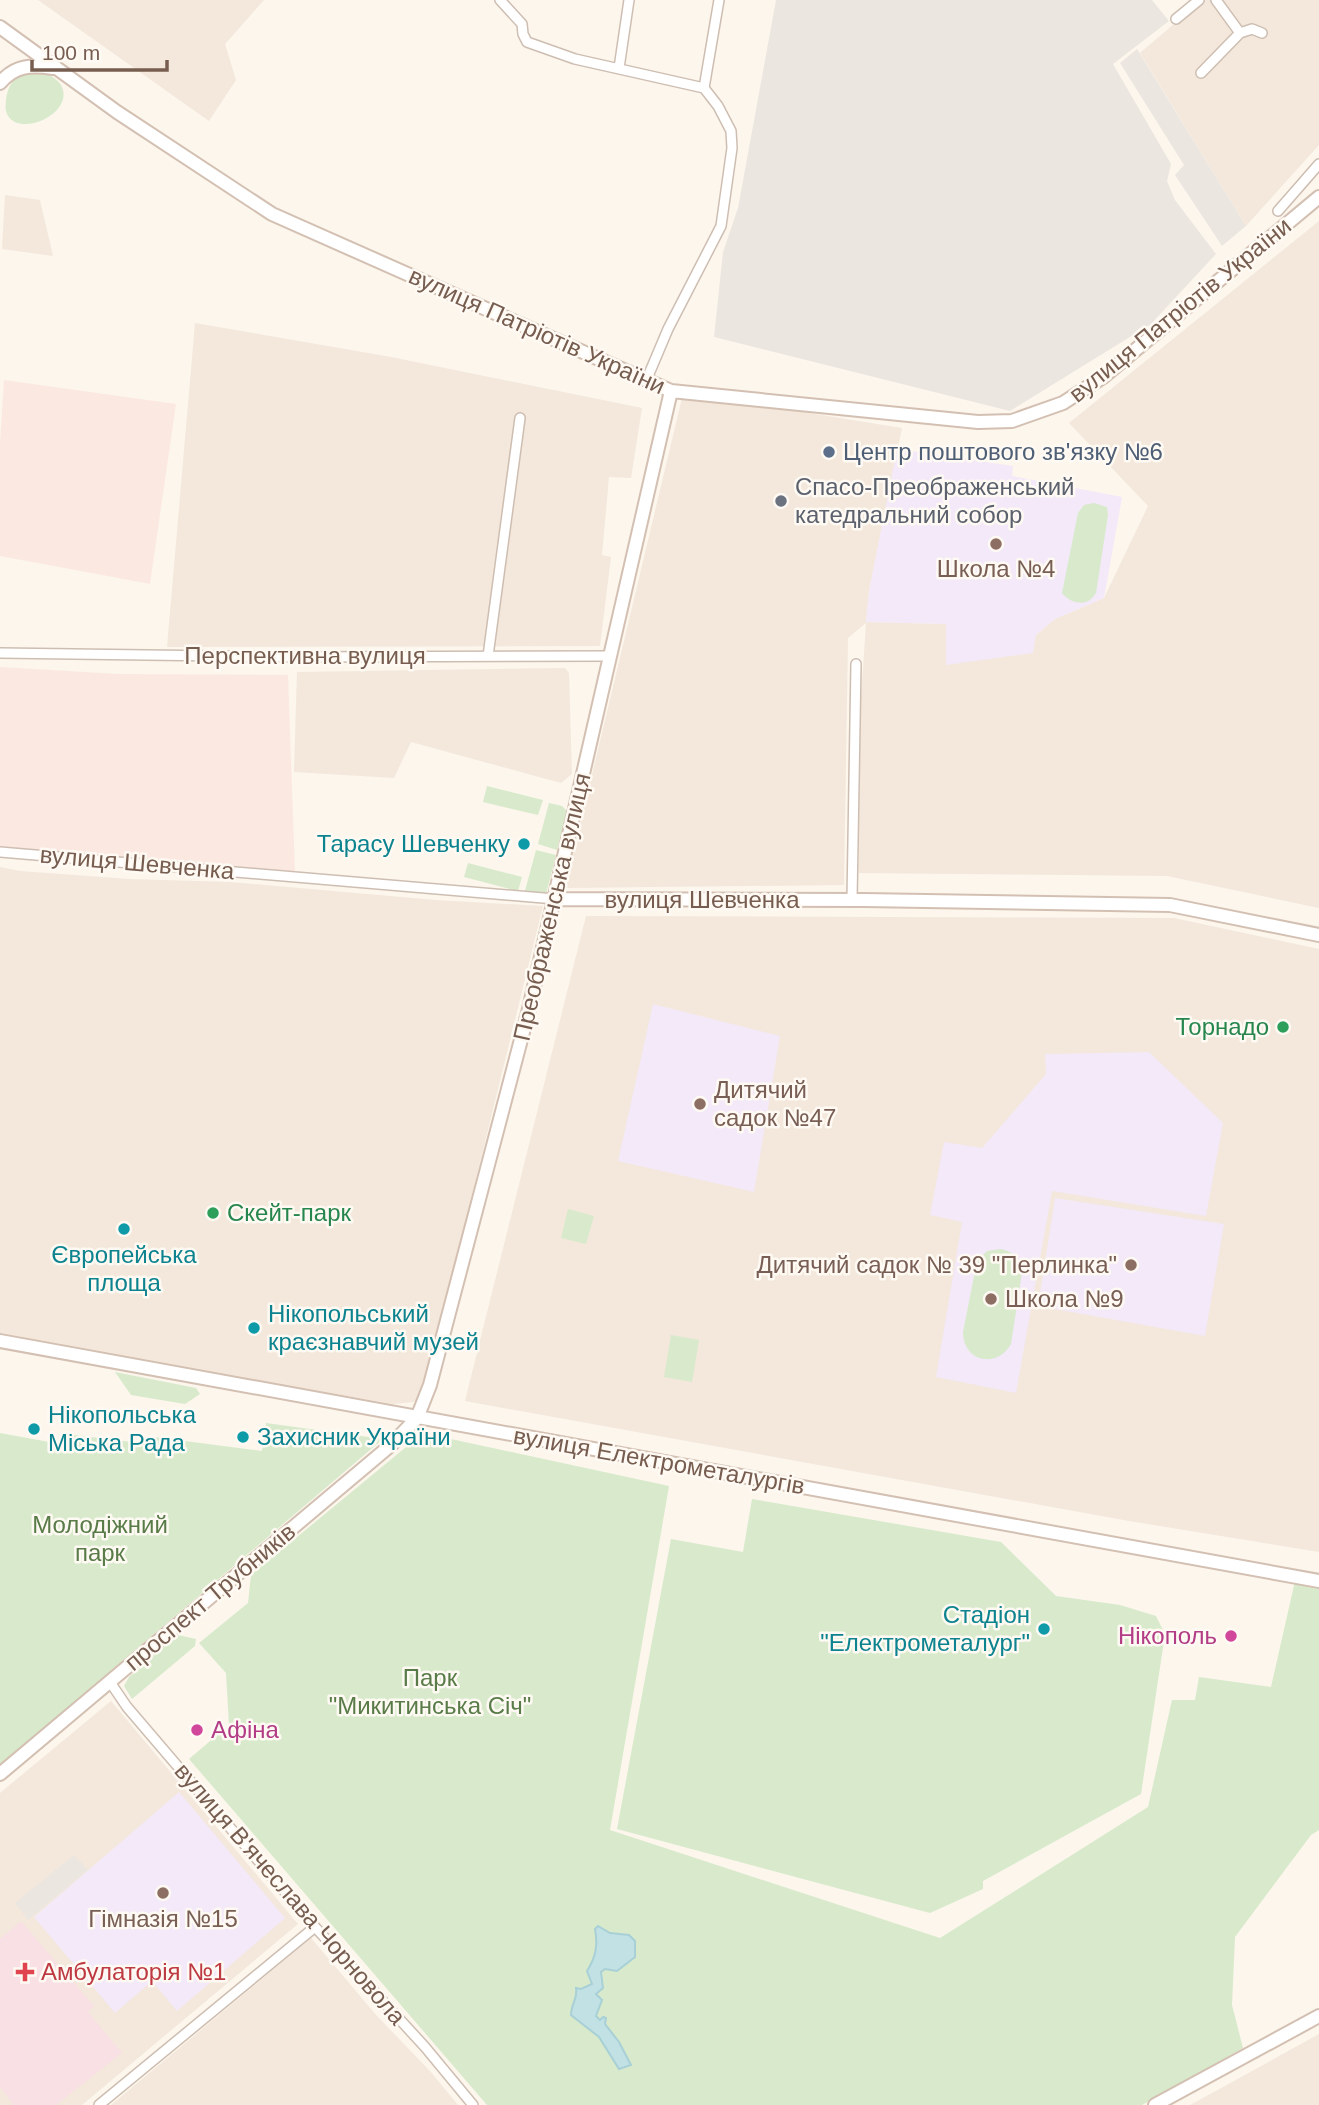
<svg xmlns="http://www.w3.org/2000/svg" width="1319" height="2105" font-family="Helvetica,sans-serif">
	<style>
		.residential { fill: #f3e8db }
		.commercial { fill: #fbe9e1 }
		.industrial { fill: #ece6e1 }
		.education { fill: #f3e9f9 }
		.medical { fill: #f9e0e4 }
		.green { fill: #d8eacb }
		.water { fill: #c1e1e5; stroke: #a8d0d6; stroke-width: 2 }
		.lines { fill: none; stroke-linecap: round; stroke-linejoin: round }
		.street-casing { stroke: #cebeb2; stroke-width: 12 }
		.secondary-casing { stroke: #d3c0b2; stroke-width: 16 }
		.street { stroke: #fff; stroke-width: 9 }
		.secondary { stroke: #fff; stroke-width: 12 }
		.service-dot { fill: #5c6f8a; stroke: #fefaf3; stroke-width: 2.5 }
		.worship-dot { fill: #6b7280; stroke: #fefaf3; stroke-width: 2.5 }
		.education-dot { fill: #8d6e63; stroke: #fefaf3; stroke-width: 2.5 }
		.culture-dot { fill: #0f9aa8; stroke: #fefaf3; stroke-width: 2.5 }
		.leisure-dot { fill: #2e9e5b; stroke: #fefaf3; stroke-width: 2.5 }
		.hotel-dot { fill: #d1479c; stroke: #fefaf3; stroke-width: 2.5 }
		.health-dot { fill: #e0444e; stroke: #fefaf3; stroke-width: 2.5 }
		.labels { text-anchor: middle; stroke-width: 5; stroke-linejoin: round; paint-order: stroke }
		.street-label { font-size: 24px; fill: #775d50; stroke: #fefaf3 }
		.service-label { font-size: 24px; fill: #4e5e75; stroke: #fefaf3; text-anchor: start }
		.worship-label { font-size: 24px; fill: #5b616d; stroke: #fefaf3; text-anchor: start }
		.education-label { font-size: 24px; fill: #785e54; stroke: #fefaf3 }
		.culture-label { font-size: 24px; fill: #0d838f; stroke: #fefaf3; text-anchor: start }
		.leisure-label { font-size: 24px; fill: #27864d; stroke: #fefaf3; text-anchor: end }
		.park-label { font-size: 24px; fill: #587b48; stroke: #fefaf3 }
		.hotel-label { font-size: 24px; fill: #b23c85; stroke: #fefaf3; text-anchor: end }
		.health-label { font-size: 24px; fill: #be3a42; stroke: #fefaf3; text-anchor: start }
	</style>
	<rect width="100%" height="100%" fill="#fcf6ed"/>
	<path class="residential" d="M38,0H264L225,44L236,80L209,121Z
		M1202,0H1319V145L1246,226L1140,53Z
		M5,195L40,200L53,256L2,249Z
		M1319,221V908L1167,876L859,873V729L866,623L848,638L844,885L565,888L682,398L752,404L902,428L869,591L866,622L946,624V665L1036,635L1055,619L1104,598L1148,506L1069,423Z
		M195,323L391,357L642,408L631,478L609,477L602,555L611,557L600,646L167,647Z
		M565,668L569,673L572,774L561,783L411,742L394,778L294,772L297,672Z
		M0,867L20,871L129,879L230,882L435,900L543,906L424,1390L420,1397L414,1402L393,1404L143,1361L0,1333Z
		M586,916L1174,918L1319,949V1552L1129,1521L465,1401Z
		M111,1701L298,1924L82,2105H0V1793Z
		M311,1938L377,2016L430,2071L458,2105H111Z
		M1319,2034V2105H1190L1225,2086Z"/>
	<path class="commercial" d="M4,380L176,404L150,584L0,556V443Z
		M0,667L119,674L288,675L295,872L0,847Z"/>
	<path class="industrial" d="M776,0H1152L1169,21L1113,64L1171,164L1167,181L1175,200L1216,254L1151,324L1010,411L714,337L723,252L738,208Z
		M1137,49L1246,226L1222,246L1175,175L1184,165L1120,63Z
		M74,1855L88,1870L28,1920L15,1903Z"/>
	<path class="education" d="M897,449L1013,466L1012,476L1122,497L1104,598L1055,619L1036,635L1033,653L946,665V624L866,622L869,591Z
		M653,1004L780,1036L754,1192L618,1161Z
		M1149,1052L1223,1123L1206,1216L1052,1191L1016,1393L936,1377L962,1222L930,1215L944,1142L982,1148L1046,1074L1045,1054Z
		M1055,1198L1224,1224L1205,1336L1038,1306Z
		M179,1792L285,1918L177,2011L152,1981L115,2013L34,1917Z"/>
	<path class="medical" d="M21,1921L94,2006L88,2012L122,2053L56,2105H14L0,2087V1939Z"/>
	<path class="green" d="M44,71C50,75 58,80 61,85C77,114 14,141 6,111C5,108 6,102 6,100C9,76 23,72 44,71Z
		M1094,503L1107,507L1108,515L1096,593C1088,607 1072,605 1062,593L1078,513L1084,505Z
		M487,786L543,800L538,815L483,802Z
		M549,803L562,806L567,811L557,850L538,844Z
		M536,850L556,855L546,894L525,891Z
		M468,863L522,877L518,891L464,877Z
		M568,1209L594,1216L586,1244L561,1238Z
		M1001,1249C1014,1252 1021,1260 1022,1272L1011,1344C997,1369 963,1362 963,1332L977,1261L987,1251Z
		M671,1335L699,1340L692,1382L664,1377Z
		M115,1372L196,1388L200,1394L185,1404L131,1395Z
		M266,1423L383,1439L0,1765V1433L71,1446L74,1435L149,1444L154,1437L262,1451Z
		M423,1433L669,1486L610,1830L940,1938L1148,1807L1172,1700H1195L1199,1677L1271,1687L1295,1581L1319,1586V1830L1311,1835L1235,1937L1232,2005L1243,2048L1142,2105H487L189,1759L229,1725L226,1673L199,1643L248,1603L251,1575Z
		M752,1499L1001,1542L1056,1596L1120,1605L1156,1616L1165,1634L1141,1794L983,1881V1889L930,1913L617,1829L671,1539L743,1552Z
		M178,1635L196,1639L195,1646L132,1699L124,1686L129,1677Z"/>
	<path class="water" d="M598,1926L610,1933L629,1935L635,1941V1957L617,1971L605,1969L601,1972L603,1988L596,1994L602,2000L596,2016L600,2020L603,2017L606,2018L605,2024L619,2042L631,2065L619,2069L599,2037L571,2015C571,2004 578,1999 576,1988L581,1989L592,1984L587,1971C596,1957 598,1945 595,1929Z"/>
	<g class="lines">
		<defs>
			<path id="street" d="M500,0L522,24L523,34L527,42L575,59L704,88L718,106L731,131L732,148L721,226L668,329L646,381
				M1216,0L1240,33
				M1176,19L1199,0
				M619,68L629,0
				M1201,73L1240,33L1252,29L1262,33
				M704,88L719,0
				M1278,211L1319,164
				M0,653L300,657L611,656
				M488,656L520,418
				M0,852L555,899
				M852,900L856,664
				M110,1682L127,1707L315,1927L425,2047L473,2105
				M99,2105L315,1927"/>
			<path id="secondary" d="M0,27L117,112L272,214L671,391L978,422L1012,421L1063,403L1103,377L1319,197
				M0,83C15,65 31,65 53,68
				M555,899L864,900L1170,905L1319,935
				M0,1341L1319,1581
				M0,1774L391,1445L417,1418L430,1385L528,1013L671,391
				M1155,2105L1319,2016"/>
		</defs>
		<use href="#street" class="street-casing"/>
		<use href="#secondary" class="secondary-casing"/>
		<use href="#street" class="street"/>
		<use href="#secondary" class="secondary"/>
	</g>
	<circle class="service-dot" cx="829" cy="452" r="7"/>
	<circle class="worship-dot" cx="781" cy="501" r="7"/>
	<g class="education-dot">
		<circle cx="996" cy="544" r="7"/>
		<circle cx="700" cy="1104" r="7"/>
		<circle cx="1131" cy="1265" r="7"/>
		<circle cx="991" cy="1299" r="7"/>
		<circle cx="163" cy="1893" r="7"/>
	</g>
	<g class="culture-dot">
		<circle cx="524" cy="844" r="7"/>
		<circle cx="124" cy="1229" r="7"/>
		<circle cx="254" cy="1328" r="7"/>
		<circle cx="34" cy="1429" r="7"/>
		<circle cx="243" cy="1437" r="7"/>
		<circle cx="1044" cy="1629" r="7"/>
	</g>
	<g class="leisure-dot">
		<circle cx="1283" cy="1027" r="7"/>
		<circle cx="213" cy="1213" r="7"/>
	</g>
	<g class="hotel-dot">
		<circle cx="1231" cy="1636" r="7"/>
		<circle cx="197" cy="1730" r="7"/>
	</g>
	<path class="health-dot" d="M21.5 1961.5h7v7h7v7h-7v7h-7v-7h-7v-7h7z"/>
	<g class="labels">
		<g class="street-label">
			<text transform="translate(1180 310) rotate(-39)" y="8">вулиця Патріотів України</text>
			<text transform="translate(537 331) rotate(24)" y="8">вулиця Патріотів України</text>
			<text x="305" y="664">Перспективна вулиця</text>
			<text transform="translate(137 863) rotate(5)" y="8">вулиця Шевченка</text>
			<text x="702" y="908">вулиця Шевченка</text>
			<text transform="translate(552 907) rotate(-77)" y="8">Преображенська вулиця</text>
			<text transform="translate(659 1461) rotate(10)" y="8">вулиця Електрометалургів</text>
			<text transform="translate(210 1597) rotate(-40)" y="8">проспект Трубників</text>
			<text transform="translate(290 1894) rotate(49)" y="8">вулиця В'ячеслава Чорновола</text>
		</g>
		<g class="service-label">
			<text x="843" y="460">Центр поштового зв'язку №6</text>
		</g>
		<g class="worship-label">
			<text x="795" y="495">Спасо-Преображенський<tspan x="795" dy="28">катедральний собор</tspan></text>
		</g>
		<g class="education-label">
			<text x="996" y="577">Школа №4</text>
			<text x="714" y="1098" text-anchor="start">Дитячий<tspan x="714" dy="28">садок №47</tspan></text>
			<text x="1117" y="1273" text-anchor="end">Дитячий садок № 39 "Перлинка"</text>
			<text x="1005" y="1307" text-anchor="start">Школа №9</text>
			<text x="163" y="1927">Гімназія №15</text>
		</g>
		<g class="culture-label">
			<text x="510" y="852" text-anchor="end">Тарасу Шевченку</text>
			<text x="124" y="1263" text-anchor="middle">Європейська<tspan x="124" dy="28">площа</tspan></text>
			<text x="268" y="1322">Нiкопольський<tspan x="268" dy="28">краєзнавчий музей</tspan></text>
			<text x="48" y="1423">Нiкопольська<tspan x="48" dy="28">Міська Рада</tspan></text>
			<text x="257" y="1445">Захисник України</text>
			<text x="1030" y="1623" text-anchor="end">Стадіон<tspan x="1030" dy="28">"Електрометалург"</tspan></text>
		</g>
		<g class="leisure-label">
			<text x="1269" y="1035">Торнадо</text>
			<text x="227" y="1221" text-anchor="start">Скейт-парк</text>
		</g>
		<g class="park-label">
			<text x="100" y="1533">Молодіжний<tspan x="100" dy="28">парк</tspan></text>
			<text x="430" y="1686">Парк<tspan x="430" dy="28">"Микитинська Січ"</tspan></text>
		</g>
		<g class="hotel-label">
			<text x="1217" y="1644">Нікополь</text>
			<text x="211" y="1738" text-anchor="start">Афіна</text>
		</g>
		<g class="health-label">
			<text x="41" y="1980">Амбулаторія №1</text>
		</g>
	</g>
	<path d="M32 60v10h135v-10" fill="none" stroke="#775d50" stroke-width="3.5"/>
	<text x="42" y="60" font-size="21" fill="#775d50" stroke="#fefaf3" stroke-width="5" paint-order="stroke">100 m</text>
</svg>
